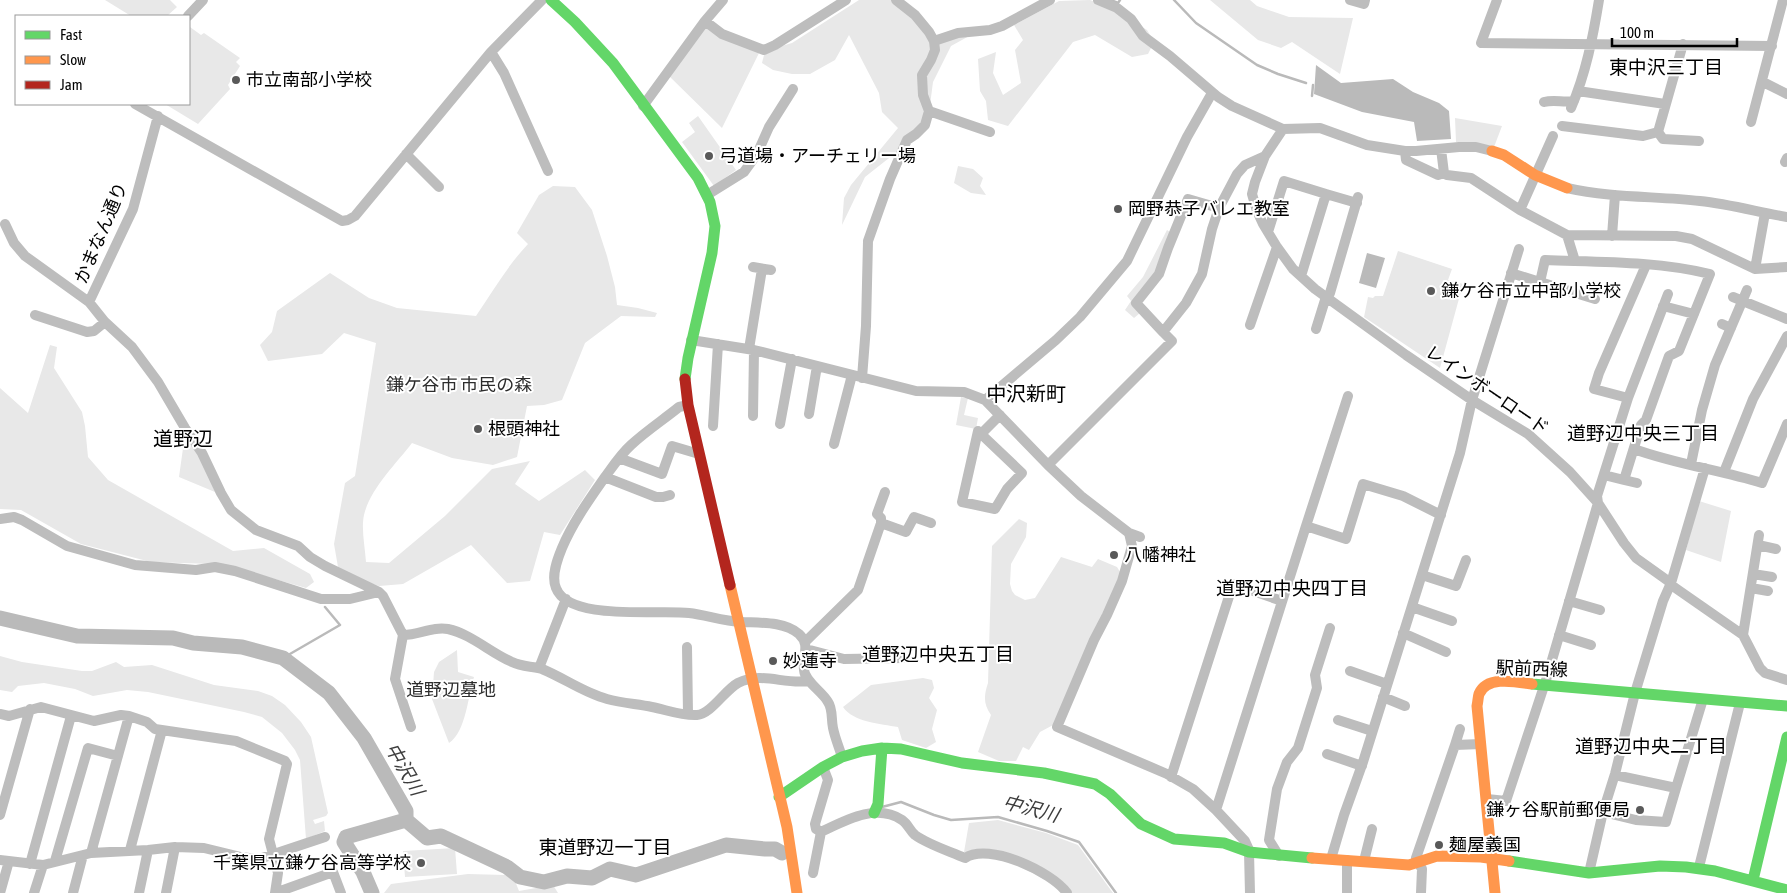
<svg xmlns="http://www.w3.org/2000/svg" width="1787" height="893" font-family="'Asap Condensed','Noto Sans JP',sans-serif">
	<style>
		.green { fill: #e8e8e8 }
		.water { fill: #bababa }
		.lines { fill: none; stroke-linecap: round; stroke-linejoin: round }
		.stream { stroke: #bababa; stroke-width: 2.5 }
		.river { stroke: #bababa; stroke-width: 15 }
		.street { stroke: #bdbdbd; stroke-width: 10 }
		.fast { stroke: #63d668; stroke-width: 11 }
		.slow { stroke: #ff974d; stroke-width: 11 }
		.jam { stroke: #b3261e; stroke-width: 11 }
		.poi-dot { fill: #595959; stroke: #fff; stroke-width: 2 }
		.labels { text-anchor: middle; stroke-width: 4; stroke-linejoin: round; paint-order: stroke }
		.poi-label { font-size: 18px; fill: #000; stroke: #fff; text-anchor: start }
		.street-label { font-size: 18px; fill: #000; stroke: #fff }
		.park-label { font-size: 18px; fill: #2c2c2c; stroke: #fff }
		.neighbourhood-label { font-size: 19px; fill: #000; stroke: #fff }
		.water-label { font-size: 19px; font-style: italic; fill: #3d3d3d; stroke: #fff }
		.quarter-label { font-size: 20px; fill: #000; stroke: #fff }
	</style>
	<rect width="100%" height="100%" fill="#fff"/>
	<path class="green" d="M105,0H170L177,7L167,16H131Z
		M859,0H893L917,21L931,42L971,35L951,46L933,82L927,128L865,177L842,225L844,198L851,185L898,128L882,112L879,93L849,35L835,60L810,74H792L773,70L762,63L765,51L792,43Z
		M1090,0L1116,10L1147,30L1154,42L1148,54L1132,57L1095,35L1073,42L1008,126L988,120L986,101L980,91L978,59L996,52L993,73L1003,95L1021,83L1015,50L1023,40L1014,25L1059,1Z
		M1210,0H1250L1257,6L1289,17L1353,18L1340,74L1292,42L1281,48L1258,40Z
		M705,25L760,51L722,128L668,75Z
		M190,27L201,35L204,33L240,58L236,62L240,66L228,85L230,89L198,124L165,104H189V29Z
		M698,116L736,170L714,186L682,142L695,132L689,123Z
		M1455,118L1502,126L1494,147L1474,142H1456Z
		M958,166L973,169L983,178L980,186L986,195L971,193L954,183Z
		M553,186L575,187L592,210L607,256L615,287L617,305L638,308L657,313L655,317L621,316L585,343L562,400L544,405L527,406L517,457L493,465L452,458L412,443C396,464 370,489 364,515C361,529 365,547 366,562L389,563L445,516L492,469L530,461L515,484L539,501L585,470L595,480L560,535L544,532L530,581L507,583L471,545L403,584L379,586L358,579L338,567L334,544L345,483L355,476L376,343L344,333L322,354L268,361L260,345L272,332L277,311L330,273L369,298L397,308L476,316C493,291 508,265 528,244L517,233L539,195Z
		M1167,230L1170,232L1158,271L1145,288L1140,313L1134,318L1125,310L1131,301L1127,296L1143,277Z
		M1398,251L1452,269L1448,280L1463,284L1440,368L1364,317L1368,297L1373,298L1375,296H1383Z
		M50,345L57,347L54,368L82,412L85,426L88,457L108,480L233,551L264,548L310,574L314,582L306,588L240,569L212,564L151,562L81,544L21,510L0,509V388L28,413Z
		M961,397L968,398L964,415L978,418L976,429L956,425Z
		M185,434L201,455L215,492L179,477Z
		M1699,501L1731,511L1721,562L1686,550Z
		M1019,519L1027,523L1026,537L1011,564L1010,584L1012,591L1015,595L1025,600L1035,598L1061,557L1092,567L1098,559L1117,567L1122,575L1055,724L1040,732L1029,750L1023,747L1016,761H999L978,752L991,715C983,704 984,695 988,683L992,546Z
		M457,650L458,672L474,677C468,696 466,732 449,743L432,699L434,672L439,662Z
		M0,656L22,662L82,671H92L116,662L124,667L152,665L214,685L258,691L272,696L285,705L301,722L311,737L328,813L326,816L313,820L315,824L324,821L325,831L306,839L300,760L295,750L282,733L262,717L244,712L148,692L127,690L93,696L75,689L44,683L18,686L12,692L0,690Z
		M923,678L932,680L934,688L929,698L937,710L932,729L936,742L926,748L902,740L898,727C881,724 853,722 843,707L871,685Z
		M998,820L1046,833L1078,845L1113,893H1071L994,853L964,852L969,823Z
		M455,848L457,874L405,877L403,851Z
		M468,874L505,875L515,881L519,891L553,885L558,893H384L391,884Z"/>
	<path class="water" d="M1316,65L1341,83L1393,79L1413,92L1439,103L1449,111L1451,139L1417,141L1414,122L1362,112L1314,94Z
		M1367,253L1385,258L1376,288L1359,283Z"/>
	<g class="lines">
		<path class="stream" d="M1111,0L1118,3L1120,0
			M1174,0L1196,23L1257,65L1278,74L1306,83
			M1312,96L1313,85
			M283,658L340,625L325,607
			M882,807L901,802L934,815L951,820L998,817L1047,831L1079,842L1116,893"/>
		<path class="river" d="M0,618L77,636L173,638L193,643L242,647L283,658L329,693L364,738L406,811V820L427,838L441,836L507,867L520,877L544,882L567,876L592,878L610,869L636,875L726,845L765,849H775L782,853
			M372,893L363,872L344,842L346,837L406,820"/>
		<path class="street" d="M1098,0L1117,8L1131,19L1143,36L1170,56L1218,97L1232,106L1283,129L1320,128L1367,145L1405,151H1416L1459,147H1476L1492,151
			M1350,0L1364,4L1365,0
			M1497,0L1481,43L1772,46
			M188,16L203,0
			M705,21L722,34L764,50L775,45L846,0
			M934,41L958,33L990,30L1002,26L1050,0
			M1683,44L1658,132L1663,139L1699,141
			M491,52L504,73L548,171
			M1763,82L1787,94
			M1578,91L1665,104
			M1544,102C1555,99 1563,103 1574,101
			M135,104L342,221L348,220L355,216L491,52L542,0
			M643,106L705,21L723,0
			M1571,108C1586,73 1593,37 1599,0
			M929,111L990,132
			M1751,122L1783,0
			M1562,126L1643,136L1658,132
			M1283,129L1265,156L1255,182L1252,194L1257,211L1263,224L1277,247L1293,269L1315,289L1406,355L1472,400L1528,434L1570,472L1598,503L1624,543L1636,558L1671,583L1674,587L1743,635L1760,668L1765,673L1787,680
			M1441,149L1444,173L1447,175L1471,178L1520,210L1567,235L1676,236L1692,239L1755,269L1787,267
			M1405,151L1406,160L1438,175L1444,173
			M406,154L439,187
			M1785,162L1787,158
			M1567,188C1611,198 1656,196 1700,201C1729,204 1758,212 1787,217
			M1326,194L1357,203
			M707,195L744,172L757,154L769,127L793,89
			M1520,210L1553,136
			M5,224L14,243L25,256L89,302L105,322L132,347L158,382L185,428L202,453L221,493L231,510L256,530L298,546L310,557L325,566L379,592
			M1268,232L1284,181L1326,194L1301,276
			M1567,235L1575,261
			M1612,236L1615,195
			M753,267L771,270
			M1755,269L1765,213
			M1511,273L1540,282L1545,260C1600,262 1657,261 1710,274L1679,351L1669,356L1646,420L1641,425L1624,480L1604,475
			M1540,282L1595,299
			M1733,297L1787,319
			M89,302L133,209L158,116
			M1663,306L1694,314
			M35,315L87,332L94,331L105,322
			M1722,324L1731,328
			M1250,325L1277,247
			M1316,329L1325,300L1330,293L1358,197
			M1163,332L1136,303L1159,274L1168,248L1188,199L1219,208
			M691,340L754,350L916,391L964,392L985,400L1048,465L1081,496L1129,533L1140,537
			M749,349L762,269
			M862,378L866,326L868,241L890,179L907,140L916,134L925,125L929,111L923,95L922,75L931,60L935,50L934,41L929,32L915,15L896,0
			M1628,398L1594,389L1599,373L1646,265
			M985,400L1056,340L1080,317L1127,261L1187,137L1212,93
			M688,405L679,407C663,420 646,431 631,445C621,454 613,466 605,477C589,500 573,522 562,548C557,560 551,576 556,588C569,622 659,609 689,613C706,615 723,621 741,622C759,623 784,621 799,634C811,645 802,656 804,670C805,682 822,691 828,702C833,709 831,719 833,728C835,738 839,747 842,757
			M809,414L817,366
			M753,416L754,350
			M780,424L792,359
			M713,426L718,344
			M981,434L978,431L962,502L995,509L1007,489L1022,473L981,434L1000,415
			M834,444L852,375
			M1634,449C1675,464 1720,470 1762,483L1787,424
			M619,458L662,474L672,446L699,454
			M1691,464L1702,410L1715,365L1747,290
			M1048,465L1172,341L1163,332L1186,303L1202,274L1212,229L1219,208L1237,174L1245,165L1265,156
			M1724,472L1753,399L1787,336
			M605,477L656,497H663L670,495
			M1624,480L1637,483
			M0,519L14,517L22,520L67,546L135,565L196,570L215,567L235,571L321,599H350L379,592L383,596L403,635C419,635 433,626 448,629C471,634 491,653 512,662C522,667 532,666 542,669C564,678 584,693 607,699C622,703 637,704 652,707C667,710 682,716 697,715C711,714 725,690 738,683C762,671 784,685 809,681
			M881,523V518L877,514L885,492
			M1306,526L1348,396
			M1129,533L1132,546L1122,581L1107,615L1094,640L1057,727L1167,774L1193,789L1216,810L1245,841L1250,852
			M1758,545L1776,549
			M1753,574L1772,577
			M1422,575L1456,586L1466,560
			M1751,588L1768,591
			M1569,601L1600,610
			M1412,607L1452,621
			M1403,633L1446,652
			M403,635L395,679L411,727
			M1559,635L1591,645
			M1743,635L1759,535
			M805,642L858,590L881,523L906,532L914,517L931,523
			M687,647L688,714
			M806,649L844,659L903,658
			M539,668L566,599
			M1350,671L1387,684
			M1383,697L1405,706
			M0,714L9,716L41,707L94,721L121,715L129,716L147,722L155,729L236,741L285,761L287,764L269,839L278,873L275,893
			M1338,720L1372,731
			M1455,745L1460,729
			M1327,754L1362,766
			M823,767L828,780L815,824L816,829L821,832C846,820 876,803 902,820C908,824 910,831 915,835C929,845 949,851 965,858C989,842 1052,872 1067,893
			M1171,777L1233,584L1282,601
			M1676,788L1703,699
			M1487,799L1506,801L1547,677L1598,503L1597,496L1628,398L1668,294
			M1216,810L1306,526L1346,539L1363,484L1403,496L1441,515
			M1603,812L1636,820L1666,822L1676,788L1615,775
			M0,815L30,709
			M130,850L162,730
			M1249,852L1250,893
			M91,853L129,716
			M1279,856L1269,840L1277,789L1287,762L1298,748L1317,688L1315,675L1330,628
			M1331,859L1344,815L1363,762L1460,453L1472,400L1519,249
			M0,860L43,865L91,853L148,850L175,847L204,848L241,857L259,859L325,837
			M1347,860V893
			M55,861L88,748L118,756
			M1364,861L1372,829
			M30,864L71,716
			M1699,867L1740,703
			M813,873L821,832
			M1589,873L1603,812L1615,774L1635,693L1663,601L1671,583L1705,468
			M0,893L9,861
			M34,893L43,865
			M73,893L83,855
			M139,893L148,850
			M166,893L175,847
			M275,893L333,872L341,893
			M1421,893L1422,869L1416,858L1455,745L1481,744"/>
		<path class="fast" d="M551,0L575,22L613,63L698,178L710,202L715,226L712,253L688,358L685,379
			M1532,684L1787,706
			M779,797L823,767L842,757L862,751L882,748L901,749L962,763L1044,773L1095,784L1110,794L1141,824L1174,839L1224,843L1249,852L1312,858
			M874,813L878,804L882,748
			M1509,861L1589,873L1660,866L1686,867L1715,871L1787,890
			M1753,880L1787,737"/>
		<path class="slow" d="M1492,151L1504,155L1535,175L1567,188
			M730,585L787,827L797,893
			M1312,858L1409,865L1437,856L1481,857L1509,861
			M1495,893L1477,706C1478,702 1478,697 1479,694C1487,675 1517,682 1532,684"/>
		<path class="jam" d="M685,379L688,405L730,585"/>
	</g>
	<g class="poi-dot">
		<circle cx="236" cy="80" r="5"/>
		<circle cx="709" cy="156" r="5"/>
		<circle cx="1118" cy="209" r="5"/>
		<circle cx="1431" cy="291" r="5"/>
		<circle cx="478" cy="429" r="5"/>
		<circle cx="1114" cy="555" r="5"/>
		<circle cx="773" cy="661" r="5"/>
		<circle cx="1640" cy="810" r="5"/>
		<circle cx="1439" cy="845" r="5"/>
		<circle cx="421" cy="863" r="5"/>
	</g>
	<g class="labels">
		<g class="poi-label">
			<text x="246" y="86">市立南部小学校</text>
			<text x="719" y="162">弓道場・アーチェリー場</text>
			<text x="1128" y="215">岡野恭子バレエ教室</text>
			<text x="1441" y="297">鎌ケ谷市立中部小学校</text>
			<text x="488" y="435">根頭神社</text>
			<text x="1124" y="561">八幡神社</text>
			<text x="783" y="667">妙蓮寺</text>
			<text x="1630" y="816" text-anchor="end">鎌ヶ谷駅前郵便局</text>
			<text x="1449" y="851">麺屋義国</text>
			<text x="411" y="869" text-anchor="end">千葉県立鎌ケ谷高等学校</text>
		</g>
		<g class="street-label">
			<text transform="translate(101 233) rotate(-67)" y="6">かまなん通り</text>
			<text transform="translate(1487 390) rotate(34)" y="6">レインボーロード</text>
			<text transform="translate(1532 669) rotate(2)" y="6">駅前西線</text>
		</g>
		<g class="park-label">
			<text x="459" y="391">鎌ケ谷市 市民の森</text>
			<text x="451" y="696">道野辺墓地</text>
		</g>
		<g class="neighbourhood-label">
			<text x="1666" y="74">東中沢三丁目</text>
			<text x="1643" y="440">道野辺中央三丁目</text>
			<text x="1292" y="595">道野辺中央四丁目</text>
			<text x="938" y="661">道野辺中央五丁目</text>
			<text x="1651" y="753">道野辺中央二丁目</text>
			<text x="605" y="854">東道野辺一丁目</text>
		</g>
		<g class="water-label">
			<text transform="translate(405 769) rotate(60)" y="7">中沢川</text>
			<text transform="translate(1031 808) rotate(15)" y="7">中沢川</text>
		</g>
		<g class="quarter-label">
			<text x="1026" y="401">中沢新町</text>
			<text x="183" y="446">道野辺</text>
		</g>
	</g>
	<rect x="15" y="15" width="175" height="90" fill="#ffffff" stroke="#999999"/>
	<rect x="25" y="31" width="25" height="8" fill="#63d668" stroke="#999999"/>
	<text x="60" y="40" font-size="15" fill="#000000">Fast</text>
	<rect x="25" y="56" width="25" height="8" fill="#ff974d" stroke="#999999"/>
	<text x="60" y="65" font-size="15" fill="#000000">Slow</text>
	<rect x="25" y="81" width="25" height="8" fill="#b3261e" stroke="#999999"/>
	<text x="60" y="90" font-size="15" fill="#000000">Jam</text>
	<path d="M1612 38v8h125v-8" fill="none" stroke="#000000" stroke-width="2.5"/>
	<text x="1620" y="38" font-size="15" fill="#000000" stroke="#ffffff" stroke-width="4" paint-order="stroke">100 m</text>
</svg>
